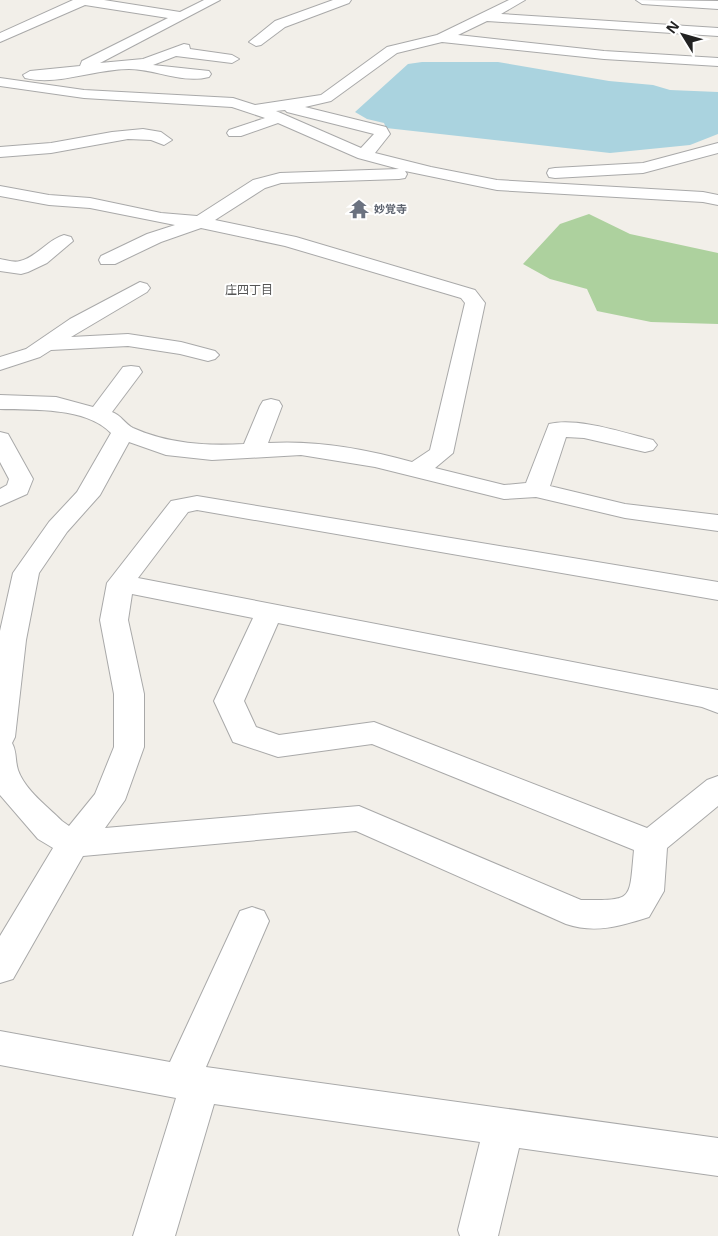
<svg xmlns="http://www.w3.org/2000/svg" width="718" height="1236" font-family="'Open Sans','Noto Sans JP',sans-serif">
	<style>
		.forest { fill: #add19e }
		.water { fill: #aad3df }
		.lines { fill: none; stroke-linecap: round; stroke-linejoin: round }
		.street-casing { stroke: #a9a9a9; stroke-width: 2 }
		.street { fill: #fff; fill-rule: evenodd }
		.labels { text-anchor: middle; stroke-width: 4; stroke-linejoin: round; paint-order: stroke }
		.far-worship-label { font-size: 11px; font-weight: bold; fill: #5b616d; stroke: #fff; text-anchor: start }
		.far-neighbourhood-label { font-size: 12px; fill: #555; stroke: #fff }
	</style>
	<rect width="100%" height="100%" fill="#f2efe9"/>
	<path class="forest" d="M589,214L630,234L718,253V324L651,322L597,311L587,289L550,279L523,264L560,224Z"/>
	<path class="water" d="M422,62H498L609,81L653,85L670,90L718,92V134L690,145L610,153L386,128L384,123L367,119L355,112L408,64Z"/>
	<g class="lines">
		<defs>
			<path id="street" d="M73,0H104L180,12L204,0H220L100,63L143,59L184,44L189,45L190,49L232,55L239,59L232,63L176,56L153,65L209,71L211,74L209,77C182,84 155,69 129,69C95,69 58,86 25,78L23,75L30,71L80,66L82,61L168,18L85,5L0,42V33Z
				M333,0H351L349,3L285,27L261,45L256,46L249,42L275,21Z
				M509,0H525L501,14L718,28V36L487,21L458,35L604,51L718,58V66L604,59L442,42L397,53L331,101L305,107L386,127L390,134L375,153L431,167L497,180L703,192L718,195V205L703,202L497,190L405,171L407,174L405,178L399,179L281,183L265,188L215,220L296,237L475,290L485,303L453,453L435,468L504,485L526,483L549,424C578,417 624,433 653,440L657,445L653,450L645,452L584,438L566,437L550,486L625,504L718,515V531L625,518L536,497L504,499L375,467L301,455L212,460L166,455L129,442L100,495L67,532L39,573L26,640L15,737L12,743C17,752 15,761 18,770C25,790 47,806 62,821L69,826L95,794L114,747V694L100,620L107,583L171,501L197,496L718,582V600L197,510L188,512L138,578L718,690V713L702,707L278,623L244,701L256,727L279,735L374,722L647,828L707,780L718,776V806L667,848L664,891L649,917C621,926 595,934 566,924L356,831L83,856L13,979L0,983V936L53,848L38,839L0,795V631L13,573L49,522L77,492L111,433C86,407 34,410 0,409V395L56,397L93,407L123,367L131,366L139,367L142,372L112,412C121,415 125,424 133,428C169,444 206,446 244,444L260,406L263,401L271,399L279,401L282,406L268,443C317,440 366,449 412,462L430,450L465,303L461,298L285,246L201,228L161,242L115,264H101L99,260L101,256L147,234L175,225L90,208L49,205L0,196V186L49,195L90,198L161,213L197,216L253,180L280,173L399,169L358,158L278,123L241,136H229L227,133L229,130L265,118L232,107L84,98L0,86V78L84,90L233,98L255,105L321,95L387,47L437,35ZM285,110L287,112L374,134L361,148L276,111ZM132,594L253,618L214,701L233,742L278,757L372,744L634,850C629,902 634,900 581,900L359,806L105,828L125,800L144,747V694L128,620Z
				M636,0L718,1V9L642,4Z
				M143,129L161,132L172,140L164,145L151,140L128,139L51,153L0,157V147L51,143L112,132Z
				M718,143V153L643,173L555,178L549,177L547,173L549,169L555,168L643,163Z
				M64,235L71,237L73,241L47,263L28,272L21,274L0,271V259C6,260 14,263 20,261C37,257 47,240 64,235Z
				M140,282L147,284L150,288L147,292L71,337L128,334L181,342L215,351L219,355L215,359L208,361L180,354L128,346L51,350L40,357L0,370V357L26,349L70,319Z
				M0,432L8,434L33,479L27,494L0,506V489L7,485L9,479L0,462Z
				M252,907L264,911L269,921L206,1067L718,1138V1176L519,1148L498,1236H460L458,1230L480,1142L214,1104L175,1236H133L176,1098L0,1065V1031L170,1062L240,911Z"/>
		</defs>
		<use href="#street" class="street-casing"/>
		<use href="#street" class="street"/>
	</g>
	<defs>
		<symbol id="temple-bare" viewBox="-9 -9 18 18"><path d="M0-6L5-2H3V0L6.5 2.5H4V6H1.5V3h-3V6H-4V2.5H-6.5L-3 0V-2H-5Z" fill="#6b7280" stroke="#fff" stroke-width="2.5" paint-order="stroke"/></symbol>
	</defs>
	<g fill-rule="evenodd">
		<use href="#temple-bare" x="345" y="195" width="28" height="28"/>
	</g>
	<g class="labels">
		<g class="far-worship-label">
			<text x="374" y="213">妙覚寺</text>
		</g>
		<g class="far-neighbourhood-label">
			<text x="249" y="294">庄四丁目</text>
		</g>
	</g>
	<g transform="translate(683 35) rotate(307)" stroke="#ffffff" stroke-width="4" paint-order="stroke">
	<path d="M0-4L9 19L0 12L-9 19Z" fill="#222222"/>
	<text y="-8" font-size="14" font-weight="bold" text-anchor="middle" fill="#222222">N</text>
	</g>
</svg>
